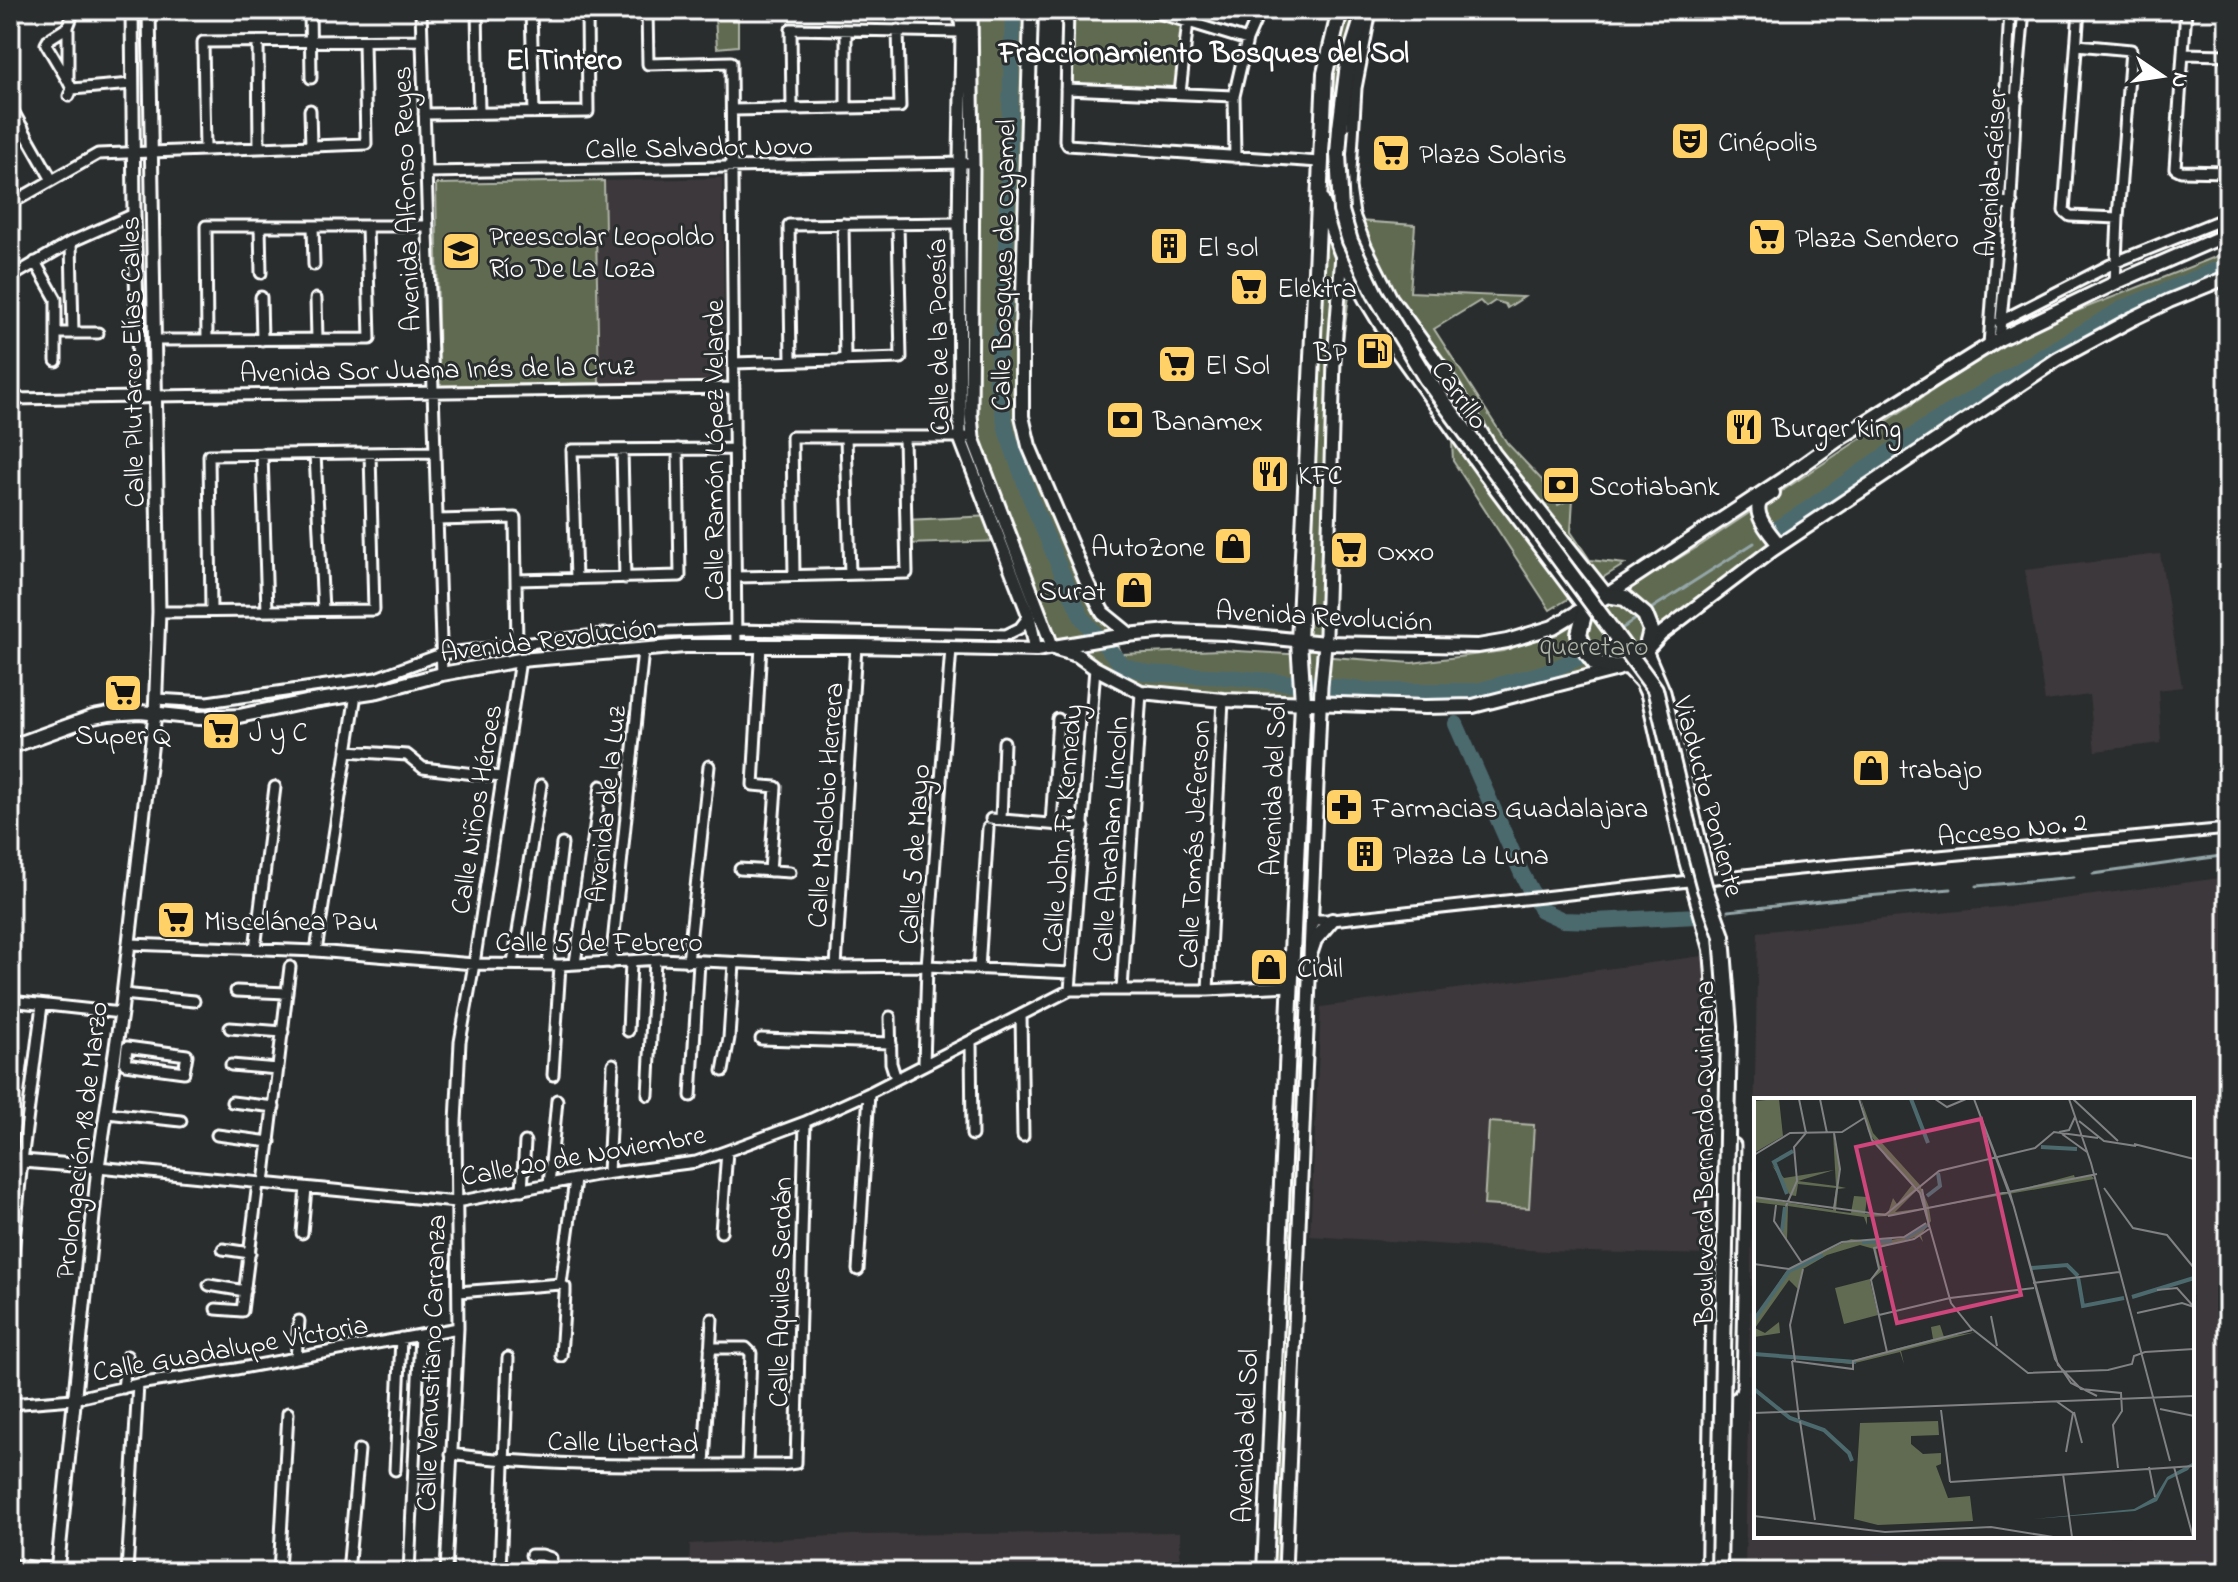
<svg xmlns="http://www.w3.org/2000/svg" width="2238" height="1582" font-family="'Indie Flower',sans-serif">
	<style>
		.built { fill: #3d393a; fill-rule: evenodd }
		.green { fill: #616b51; stroke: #b0b5a8; stroke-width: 2 }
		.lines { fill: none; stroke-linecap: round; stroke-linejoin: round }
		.stream { stroke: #94a6a8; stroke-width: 3 }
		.river { stroke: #4c6a6e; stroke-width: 16 }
		.minor-casing { stroke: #fff; stroke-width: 15 }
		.tertiary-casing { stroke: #fff; stroke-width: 17 }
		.secondary-casing { stroke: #fff; stroke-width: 18 }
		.primary-casing { stroke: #fff; stroke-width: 20 }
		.minor { stroke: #2a2d2e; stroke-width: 9 }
		.tertiary { stroke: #2a2d2e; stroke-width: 11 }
		.secondary { stroke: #2a2d2e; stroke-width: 12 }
		.primary { stroke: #2a2d2e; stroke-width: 14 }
		.primary-bridge-casing { stroke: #fff; stroke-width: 20; stroke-linecap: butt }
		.primary-bridge { stroke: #2a2d2e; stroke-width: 14 }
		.labels { text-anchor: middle; stroke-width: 6; stroke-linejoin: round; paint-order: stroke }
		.poi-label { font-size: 28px; fill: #fff; stroke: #2a2d2e; text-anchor: start }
		.street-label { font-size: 28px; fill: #fff; stroke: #2a2d2e }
		.park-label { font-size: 28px; fill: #b0b5a8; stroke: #2a2d2e }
		.neighbourhood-label { font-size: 30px; font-weight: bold; fill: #fff; stroke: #2a2d2e }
		.inset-river { fill: none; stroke: #4c6a6e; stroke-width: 4 }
		.inset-road { fill: none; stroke: #7f8182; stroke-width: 2 }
		.view { fill: #ce467c; fill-opacity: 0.15; stroke: #ce467c; stroke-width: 4 }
		.inset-edge { fill: none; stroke: #fff; stroke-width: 4 }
	</style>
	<rect width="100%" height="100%" fill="#2a2d2e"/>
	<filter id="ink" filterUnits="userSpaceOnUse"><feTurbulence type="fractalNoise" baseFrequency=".0125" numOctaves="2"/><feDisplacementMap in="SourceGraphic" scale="16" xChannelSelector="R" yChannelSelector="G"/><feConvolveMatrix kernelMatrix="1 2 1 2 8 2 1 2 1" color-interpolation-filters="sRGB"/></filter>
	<g filter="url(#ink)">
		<path class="built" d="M722,178L725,381L599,383L596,230H605L604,181Z
			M2160,554L2182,687L2158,690L2161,743L2095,751L2089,695L2045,701L2025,570Z
			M2228,877V1572H1745L1758,932L2009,906ZM1756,1100H2192V1536H1756Z
			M1710,955L1714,1255L1547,1251L1310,1236L1321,1007Z
			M1180,1532V1572H689L690,1544L852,1535Z"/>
		<path class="green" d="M659,10H738V46L717,48L715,17H659Z
			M969,10L970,423L978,451L971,391L972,10H1027L1023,292L1013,393L1051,498L1121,654L1220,650L1306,655L1307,510L1319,191L1339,23L1343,10H1368L1350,145L1358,221L1415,225L1410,292L1524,297L1507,308L1505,304L1495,301L1486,307L1480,301L1434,329L1507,443L1542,480L1558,505L1573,498L1571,532L1590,560L1625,564L1550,610L1453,461L1452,442L1351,281L1328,452L1319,656L1412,663L1503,651L1560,629L1701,545L2016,335L2228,252V286L2125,323L1843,503L1608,672L1492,707H1315L1277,1572H1271L1306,708L1141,692L1047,637L1041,640L1003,541L906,544L905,520L992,516L964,437V37Z
			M1068,10H1149L1188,21L1180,93L1066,89Z
			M2016,10H2021L2002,288H1995Z
			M604,181L605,230L596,231L599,383L439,386L436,184Z
			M1489,1122L1534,1125L1529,1208L1484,1205Z"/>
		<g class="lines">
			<path class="stream" d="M1646,612L1754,543
				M1620,630L1640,616
				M2093,874L2228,855
				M1977,886L2074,877
				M1728,911L1867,896L1951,889"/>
			<path class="river" d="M1013,10L1004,311L996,379L1007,433L1030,497L1061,571L1082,618L1122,665L1148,673L1228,677L1377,691H1477L1549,671L1589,653
				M1776,529L1802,513L1927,426L2123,308L2228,265
				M1456,724L1522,874L1541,910L1563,920L1594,921L1698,916"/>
			<defs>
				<path id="minor" d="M310,10L311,78
					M421,10L442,674
					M647,10L648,64L731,62L736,646
					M1068,10L1065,140L1068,145L1319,162
					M1149,10L1247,40
					M2079,10L2064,211L2070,216L2118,218
					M2186,10L2175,168L2181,171L2228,172
					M531,11L534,113
					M71,19L68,27V81L72,89
					M258,42L259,148
					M2077,45L2131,50L2118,218L2115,283
					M2183,54L2228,55
					M68,81L46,44L49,39L68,27
					M1066,89L1234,96
					M1180,93L1188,21
					M69,96L72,89L132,84
					M10,106L52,180
					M846,107V30
					M792,109L791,29L962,32
					M310,110L311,146
					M732,110L900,107L898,30
					M479,113L477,11L569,10
					M424,114L588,112L587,10
					M10,134L23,128
					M205,149L203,42L422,40
					M1235,157L1234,96L1247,40L1260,10
					M426,172L966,163
					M10,204L98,154L366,144L364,41
					M843,224L845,360
					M260,226L261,273
					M313,226L314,265
					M2227,235L2225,218L2228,172
					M71,242L73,332
					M35,262L56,299V361
					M11,277L71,242L134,214
					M261,297L262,340
					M316,299L317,339
					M1999,322L2116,262L2228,217
					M57,333H98
					M1999,339L2009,238L2016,100L2024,10
					M155,340L370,339L367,226
					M207,340L206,226H428
					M1989,345L2002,162L2010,10
					M791,361L789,225L959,223
					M734,363L901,358L898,224
					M154,396L734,388
					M10,399L140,397
					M846,437L850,574
					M622,450L625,578
					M262,454L267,611
					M315,454L323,610
					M437,520L515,518L517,646
					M794,575L792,437H966
					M736,577L907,573L904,437
					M576,579L572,450L735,449
					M516,580L680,576L678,449
					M211,611L209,455L435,452
					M159,612L374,610L370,453
					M761,646L753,785L776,787L770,871
					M156,699L207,702L376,678L441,654L603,634L736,630L1006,635L1020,628L1029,616
					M347,751L407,755L423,768L501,777
					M991,819L1084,827
					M1001,820L1004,742
					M1051,824L1058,719
					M740,869L790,872
					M1312,920H1332L1799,869L2228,829
					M129,944L316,951L474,964L560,965L660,959L836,967L927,966L1071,973
					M255,949L275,787
					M316,951L356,694
					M688,962L709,766
					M575,963L601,786
					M611,963L643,650
					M513,964L541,785
					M548,964L562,844
					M836,967L856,646
					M979,969L988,828
					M1070,990L1095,668
					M1122,990L1141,692
					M1208,990L1223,700
					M236,991L287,993
					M123,994L194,1001
					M10,1001L121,1013
					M1021,1015L1023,1136
					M890,1017L891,1063L896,1079
					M230,1028L283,1032
					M628,1031L631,962
					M761,1039L891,1043
					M971,1042L972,1135
					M127,1047L187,1055L184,1072L125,1064Z
					M924,1064L927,966L951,648
					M231,1065L278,1069
					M723,1071L729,1038L734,964
					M553,1075L560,965
					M648,1095L655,960
					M691,1096L699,962
					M232,1102L274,1107
					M107,1113L181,1121
					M217,1135L270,1142
					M98,1167L456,1202L596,1175L696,1162L727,1151L805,1122L869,1093L1070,990H1208L1290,986
					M608,1173L613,1064
					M264,1183L290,967
					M549,1185L557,1100
					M522,1190L525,1142
					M721,1232L727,1151
					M302,1233L306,1188
					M223,1249L250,1253
					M858,1270L869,1093
					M10,1282L22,1161L42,1005
					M561,1284L575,1180
					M561,1284L565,1287V1294L561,1356
					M209,1285L245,1291
					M458,1292L561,1284
					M216,1309L242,1311L258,1183
					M710,1348H746L751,1353L747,1465
					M296,1358L299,1321
					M123,1388L127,1356
					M10,1404L73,1399L138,1384L236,1369L458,1328
					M451,1454C560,1469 671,1464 781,1465L796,1463L805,1122
					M704,1465L712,1319
					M395,1470L401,1338
					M531,1555H542L551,1558L552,1572
					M10,1565L96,1572
					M127,1572L138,1384
					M279,1572L288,1413
					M348,1572L359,1450
					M409,1572L420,1335
					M446,1572L458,1328L456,1122L460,1042L474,964L520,660
					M500,1572L508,1358"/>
				<path id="tertiary" d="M132,10L134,214L140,397L154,396
					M960,10L962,32L959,223L960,438L1029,616L1036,650
					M971,10L973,163L971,415L973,438L1053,648
					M1369,16L1355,88L1349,187L1353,215L1365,246L1391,298L1441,367L1494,453L1607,595
					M2004,99L2016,100
					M1999,203L2011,204
					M1646,650L1664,692L1708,874
					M10,1160L98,1167
					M1729,1387L1734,1145
					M57,1572L98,1167L121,1013L155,714L159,612L149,10
					M1285,1572L1321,686L1326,634L1334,360L1342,254"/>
				<path id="secondary" d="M1031,10L1022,333V416L1029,446L1088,585L1103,613L1130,635
					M1773,493C1772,493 1762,501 1761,501C1751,514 1772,535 1779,545
					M1607,595L1783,479L1842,437L1999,339L2115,283L2228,234
					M1056,649L1077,655L1095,668L1141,692L1223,700L1425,707L1473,706L1618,669
					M1647,649L1661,634L1772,550L2058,359L2134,318L2169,301L2228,277
					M10,747L93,717L109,714L140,712L199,718L239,716L306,702L378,691L442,674L520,660L685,646H856L1036,650L1126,635L1170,631L1224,633L1325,643L1478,646L1507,641L1553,627L1586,607
					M1311,952L1315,940L1332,920"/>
				<path id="primary" d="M1340,128L1348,64L1365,10
					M1321,200L1342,253L1366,298L1399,352L1485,472L1586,607
					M1607,595L1625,598L1645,615L1651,630L1646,650L1637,661L1628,666L1608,667L1595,663L1585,650L1579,634L1586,607Z
					M1628,666L1643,682L1649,695L1687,861L1712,949L1718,1031L1709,1572
					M1265,1572L1303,702L1299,642L1325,73L1340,10"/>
			</defs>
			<use href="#minor" class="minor-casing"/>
			<use href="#tertiary" class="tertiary-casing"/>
			<use href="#secondary" class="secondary-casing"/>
			<use href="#primary" class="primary-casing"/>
			<use href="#minor" class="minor"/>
			<use href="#tertiary" class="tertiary"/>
			<use href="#secondary" class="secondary"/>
			<use href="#primary" class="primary"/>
			<defs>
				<path id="primary-bridge" d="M1340,128L1338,154L1341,211L1350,241L1375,294L1426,378L1655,689L1686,818L1705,889L1722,936L1729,1027L1719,1572"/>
			</defs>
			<use href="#primary-bridge" class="primary-bridge-casing"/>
			<use href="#primary-bridge" class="primary-bridge"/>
		</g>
	</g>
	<defs>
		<symbol id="theatre-square" viewBox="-11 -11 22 22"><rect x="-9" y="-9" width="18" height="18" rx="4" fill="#ffd166" stroke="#2a2d2e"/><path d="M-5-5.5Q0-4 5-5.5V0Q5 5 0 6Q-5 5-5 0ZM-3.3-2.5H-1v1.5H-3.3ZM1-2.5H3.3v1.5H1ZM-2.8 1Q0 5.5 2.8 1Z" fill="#111"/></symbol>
		<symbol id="supermarket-square" viewBox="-11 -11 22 22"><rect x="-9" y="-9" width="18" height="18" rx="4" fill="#ffd166" stroke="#2a2d2e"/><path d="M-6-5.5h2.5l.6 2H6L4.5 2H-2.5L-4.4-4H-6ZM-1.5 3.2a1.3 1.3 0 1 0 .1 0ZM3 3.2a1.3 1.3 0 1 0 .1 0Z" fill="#111"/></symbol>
		<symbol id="building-square" viewBox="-11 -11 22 22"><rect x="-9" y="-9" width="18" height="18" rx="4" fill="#ffd166" stroke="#2a2d2e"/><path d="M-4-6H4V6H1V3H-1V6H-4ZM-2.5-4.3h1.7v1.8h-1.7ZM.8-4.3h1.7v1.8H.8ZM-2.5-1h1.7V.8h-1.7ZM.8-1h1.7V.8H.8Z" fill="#111"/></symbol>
		<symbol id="school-square" viewBox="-11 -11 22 22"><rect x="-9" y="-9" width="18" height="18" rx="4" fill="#ffd166" stroke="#2a2d2e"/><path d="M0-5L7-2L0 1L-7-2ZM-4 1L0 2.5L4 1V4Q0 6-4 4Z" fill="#111"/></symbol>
		<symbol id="fuel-square" viewBox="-11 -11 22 22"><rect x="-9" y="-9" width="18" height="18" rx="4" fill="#ffd166" stroke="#2a2d2e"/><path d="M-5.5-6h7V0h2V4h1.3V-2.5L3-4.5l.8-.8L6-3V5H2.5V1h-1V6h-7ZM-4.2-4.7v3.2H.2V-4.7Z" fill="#111"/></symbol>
		<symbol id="bank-square" viewBox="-11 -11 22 22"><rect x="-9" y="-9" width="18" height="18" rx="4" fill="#ffd166" stroke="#2a2d2e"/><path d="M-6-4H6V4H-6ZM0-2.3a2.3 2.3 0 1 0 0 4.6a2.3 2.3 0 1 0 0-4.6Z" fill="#111"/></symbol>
		<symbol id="restaurant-square" viewBox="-11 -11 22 22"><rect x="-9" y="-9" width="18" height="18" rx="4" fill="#ffd166" stroke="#2a2d2e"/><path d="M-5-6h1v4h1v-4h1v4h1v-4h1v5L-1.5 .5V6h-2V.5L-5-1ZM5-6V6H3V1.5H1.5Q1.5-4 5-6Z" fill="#111"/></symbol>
		<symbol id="shop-square" viewBox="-11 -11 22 22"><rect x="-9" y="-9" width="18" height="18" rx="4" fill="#ffd166" stroke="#2a2d2e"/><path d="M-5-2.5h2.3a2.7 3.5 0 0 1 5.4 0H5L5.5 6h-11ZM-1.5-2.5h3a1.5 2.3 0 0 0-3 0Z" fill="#111"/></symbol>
		<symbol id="pharmacy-square" viewBox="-11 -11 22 22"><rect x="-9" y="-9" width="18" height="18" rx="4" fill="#ffd166" stroke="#2a2d2e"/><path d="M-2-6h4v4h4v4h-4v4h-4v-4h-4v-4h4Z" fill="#111"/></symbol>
	</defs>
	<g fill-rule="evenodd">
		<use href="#theatre-square" x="1668" y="119" width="44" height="44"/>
		<use href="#supermarket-square" x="1369" y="131" width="44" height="44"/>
		<use href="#supermarket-square" x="1745" y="215" width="44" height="44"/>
		<use href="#building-square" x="1147" y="224" width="44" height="44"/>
		<use href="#school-square" x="439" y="229" width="44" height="44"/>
		<use href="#supermarket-square" x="1227" y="265" width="44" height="44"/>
		<use href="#fuel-square" x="1353" y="329" width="44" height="44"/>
		<use href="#supermarket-square" x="1155" y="342" width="44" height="44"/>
		<use href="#bank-square" x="1103" y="398" width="44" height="44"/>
		<use href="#restaurant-square" x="1722" y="405" width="44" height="44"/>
		<use href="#restaurant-square" x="1248" y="452" width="44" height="44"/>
		<use href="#bank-square" x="1539" y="463" width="44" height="44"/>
		<use href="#shop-square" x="1211" y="524" width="44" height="44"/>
		<use href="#supermarket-square" x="1327" y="528" width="44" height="44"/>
		<use href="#shop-square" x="1112" y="568" width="44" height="44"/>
		<use href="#supermarket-square" x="101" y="671" width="44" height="44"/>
		<use href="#supermarket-square" x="199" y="709" width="44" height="44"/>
		<use href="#shop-square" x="1849" y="746" width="44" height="44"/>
		<use href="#pharmacy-square" x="1322" y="785" width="44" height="44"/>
		<use href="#building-square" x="1343" y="832" width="44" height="44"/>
		<use href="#supermarket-square" x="154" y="898" width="44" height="44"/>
		<use href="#shop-square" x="1247" y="945" width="44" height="44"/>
	</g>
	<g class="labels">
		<g class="poi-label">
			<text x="1718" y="151">Cinépolis</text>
			<text x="1419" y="163">Plaza Solaris</text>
			<text x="489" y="245">Preescolar Leopoldo<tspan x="489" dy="32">Río De La Loza</tspan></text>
			<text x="1795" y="247">Plaza Sendero</text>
			<text x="1197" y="256">El sol</text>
			<text x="1277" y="297">Elektra</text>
			<text x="1347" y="361" text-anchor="end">BP</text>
			<text x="1205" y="374">El Sol</text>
			<text x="1153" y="430">Banamex</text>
			<text x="1772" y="437">Burger King</text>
			<text x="1298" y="484">KFC</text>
			<text x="1589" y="495">Scotiabank</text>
			<text x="1205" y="556" text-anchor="end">AutoZone</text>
			<text x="1377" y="560">Oxxo</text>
			<text x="1106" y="600" text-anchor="end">Surat</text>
			<text x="249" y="741">J y C</text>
			<text x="123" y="744" text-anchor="middle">Super Q</text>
			<text x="1899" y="778">trabajo</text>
			<text x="1372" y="817">Farmacias Guadalajara</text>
			<text x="1393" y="864">Plaza La Luna</text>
			<text x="204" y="930">Miscelánea Pau</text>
			<text x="1297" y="977">Cidil</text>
		</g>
		<g class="street-label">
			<text transform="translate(699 146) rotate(-1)" y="10">Calle Salvador Novo</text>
			<text transform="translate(1990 173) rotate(-86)" y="10">Avenida Géiser</text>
			<text transform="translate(405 199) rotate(-92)" y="10">Avenida Alfonso Reyes</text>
			<text transform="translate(1002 265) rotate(-89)" y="10">Calle Bosques de Oyamel</text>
			<text transform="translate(937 337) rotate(-91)" y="10">Calle de la Poesía</text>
			<text transform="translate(131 362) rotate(-91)" y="10">Calle Plutarco Elías Calles</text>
			<text transform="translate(437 368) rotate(-1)" y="10">Avenida Sor Juana Inés de la Cruz</text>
			<text transform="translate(1461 394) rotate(55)" y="10">Carrillo</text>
			<text transform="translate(713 450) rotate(-90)" y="10">Calle Ramón López Velarde</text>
			<text transform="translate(1324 615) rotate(3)" y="10">Avenida Revolución</text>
			<text transform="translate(548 638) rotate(-7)" y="10">Avenida Revolución</text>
			<text transform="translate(1272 789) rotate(-88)" y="10">Avenida del Sol</text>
			<text transform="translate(1710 796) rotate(75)" y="10">Viaducto Poniente</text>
			<text transform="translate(605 804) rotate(-84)" y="10">Avenida de la Luz</text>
			<text transform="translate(824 805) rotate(-86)" y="10">Calle Maclobio Herrera</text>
			<text transform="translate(475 809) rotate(-81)" y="10">Calle Niños Héroes</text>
			<text transform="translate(1061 828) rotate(-85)" y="10">Calle John F. Kennedy</text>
			<text transform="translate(2012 828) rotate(-6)" y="10">Acceso No. 2</text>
			<text transform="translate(1109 839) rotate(-86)" y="10">Calle Abraham Lincoln</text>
			<text transform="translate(1193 844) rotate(-87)" y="10">Calle Tomás Jeferson</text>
			<text transform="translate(913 854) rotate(-86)" y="10">Calle 5 de Mayo</text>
			<text x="599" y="951">Calle 5 de Febrero</text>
			<text transform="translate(80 1140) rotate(-83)" y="10">Prolongación 18 de Marzo</text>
			<text transform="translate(1703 1153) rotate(-90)" y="10">Boulevard Bernardo Quintana</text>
			<text transform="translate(583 1154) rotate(-10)" y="10">Calle 20 de Noviembre</text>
			<text transform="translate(779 1292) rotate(-89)" y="10">Calle Aquiles Serdán</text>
			<text transform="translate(230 1347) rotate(-10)" y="10">Calle Guadalupe Victoria</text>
			<text transform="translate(430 1363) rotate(-88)" y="10">Calle Venustiano Carranza</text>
			<text transform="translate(1244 1436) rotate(-88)" y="10">Avenida del Sol</text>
			<text transform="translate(623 1441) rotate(1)" y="10">Calle Libertad</text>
		</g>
		<g class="park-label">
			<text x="1594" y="655">queretaro</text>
		</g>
		<g class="neighbourhood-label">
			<text x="1204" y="62">Fraccionamiento Bosques del Sol</text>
			<text x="564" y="69">El Tintero</text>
		</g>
	</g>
	<g transform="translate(1754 1098)">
		<rect width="440" height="440" fill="#2a2d2e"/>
		<path d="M25,1L29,38L0,55V3ZM107,1L119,35L166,87L175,109L255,94L244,62L256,94L320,77L321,80L337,77L340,81L175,110L177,123L167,137L169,144L165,138L122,151L126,168H134L116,183L124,217L90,226L81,190L116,181L125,171L120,151L106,147L73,157L49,171L45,192L35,182L1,230L11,235L25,224L26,235L0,239V221L33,172L97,141L125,144L155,139L174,125L170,111L134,118L113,119V127L110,119L34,108L33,142L28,133L31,108L0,104V99L79,112L82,90L44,86L42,98L36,97L18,67L30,80L80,72L44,83L82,88L79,35L86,70L129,63L86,70L83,88L92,90L84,91L82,113L97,115L100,98L113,99L111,116L134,115L139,100L143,106L158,87L163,92L141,114L170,110L164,91L133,61L114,33ZM186,227L190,239L222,234L147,253L150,266L146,254L97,266L0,256L96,263L179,241L177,229ZM184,323L185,337L157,338V346L169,356L187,355V366L182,368L194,400L216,398L219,423L124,427L100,421L106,325Z" fill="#616b51"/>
		<path d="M440,364L434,372L414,382L403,403L381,413L280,421L380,411L401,399L413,379Z" fill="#4c6a6e"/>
		<path class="inset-river" d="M157,1L174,45M287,49L323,51M22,68L20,64L39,53M22,68L33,96M173,98L186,88L184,75M28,133L31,109M151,140L173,127M108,144L138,143M277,170L313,167L324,178M324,179L329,208L370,200M378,199L440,180M0,222L35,173L69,157M0,256L102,264M0,291L36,320L70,332L95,355L98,363"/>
		<path class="inset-road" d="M66,1L73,35M105,1L118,42L166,95L197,205L217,230L274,275L354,272L378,266L380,258L391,254L440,251M181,1L193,9L212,1M220,1L256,95L304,267L327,291L367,295L368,313L359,327L364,370M220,1L260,109L301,261L317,285L343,298M315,1L337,65L416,363M319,1L364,43M325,23L350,43L382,48M305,34L315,32L321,19M80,35L86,71L80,111M308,36L333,54M380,46L440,61M0,57L36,35L88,34L110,20M350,90L379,130L413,137L440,170M168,91L175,129M0,99L131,117L185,73L281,50L300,34L344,40M22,107L20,123L48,165M32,108L43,83L40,49L52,35L45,1M134,118L343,76M0,166L35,171L88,144L150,139L172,125M279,185L365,174M403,192L423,190L440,209M383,215L428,205L440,209M125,217L196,200L280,190M237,218L243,248M133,254L117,182L125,171L120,150L160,141L175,131M38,263L99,271V263L218,232M38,263L45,321M41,263L36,227L49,171M302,303L319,315L312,354M406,311L440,318M187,312L196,384M320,314L328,345M0,315L440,298M46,323L61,422M395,369L401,399M420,369L439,439M309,376L318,439M196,384L440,368M0,418L131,434L237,429L299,439"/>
		<path class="view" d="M227,21L267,197L143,225L102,49Z"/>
		<rect width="440" height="440" class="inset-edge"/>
	</g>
	<rect width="2238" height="1582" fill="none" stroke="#2a2d2e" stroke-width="40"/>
	<rect x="20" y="20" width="2198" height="1542" fill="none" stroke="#fff" stroke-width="3" filter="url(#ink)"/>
	<g transform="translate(2162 76) rotate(103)" stroke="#2a2d2e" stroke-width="6" paint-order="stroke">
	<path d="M0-6L14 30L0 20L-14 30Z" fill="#ffffff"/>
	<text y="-12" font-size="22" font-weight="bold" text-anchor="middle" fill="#ffffff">N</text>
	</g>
</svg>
